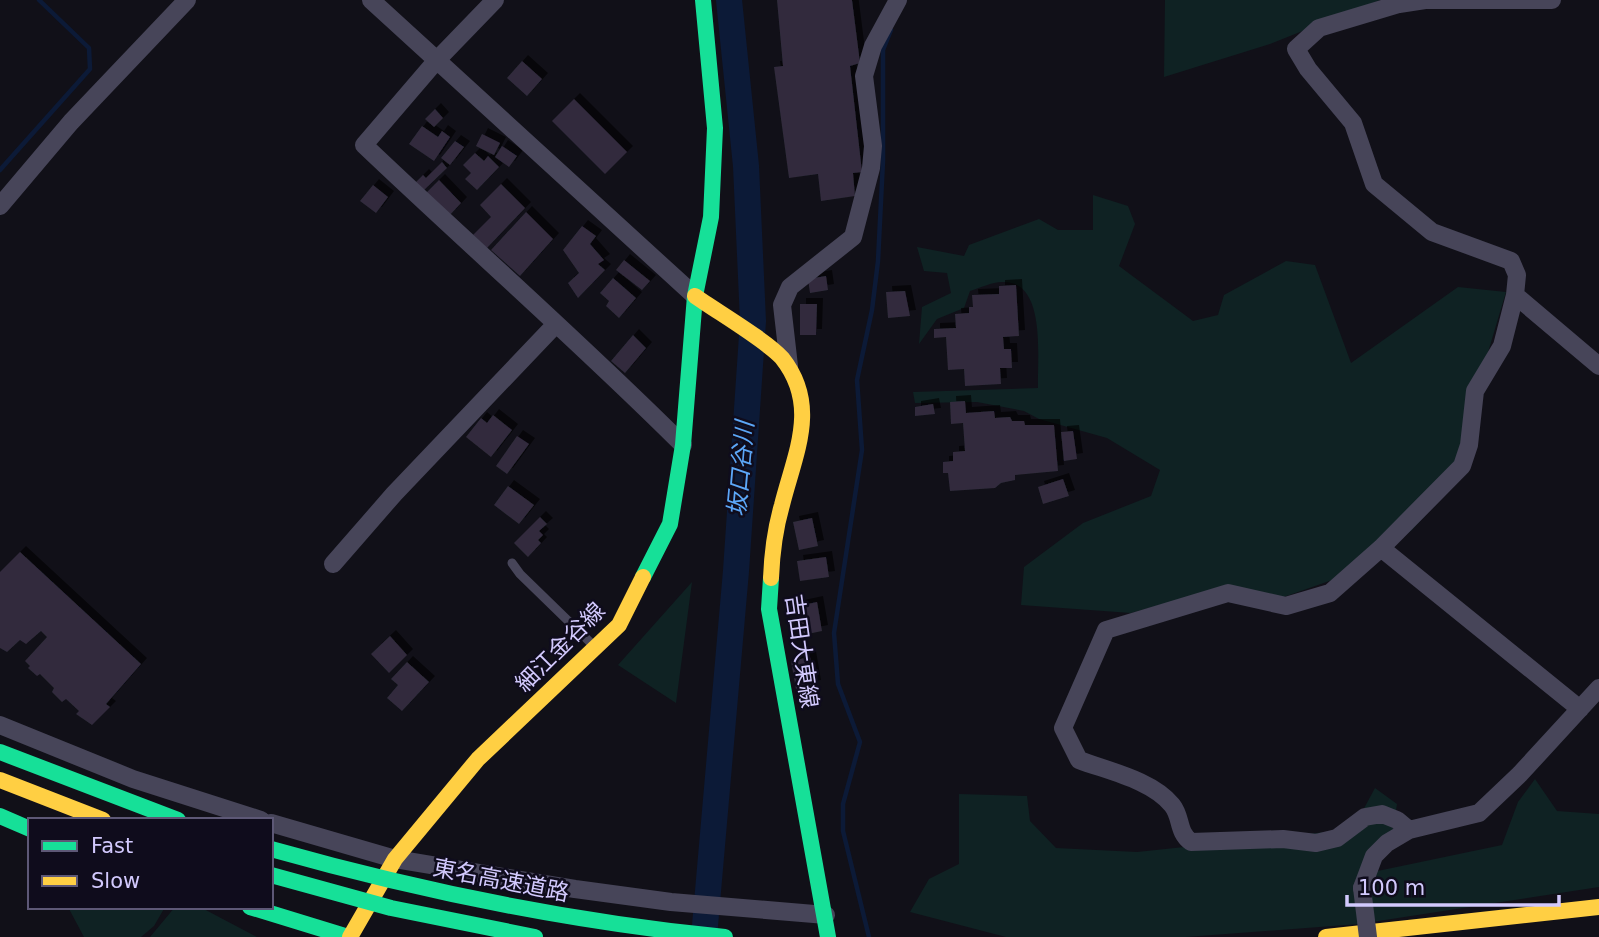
<svg xmlns="http://www.w3.org/2000/svg" width="1599" height="937" font-family="'DejaVu Sans','Noto Sans JP',sans-serif">
	<style>
		.green { fill: #0f2223 }
		.lines { fill: none; stroke-linecap: round; stroke-linejoin: round }
		.stream { stroke: #0c1a37; stroke-width: 4.5 }
		.river { stroke: #0c1a37; stroke-width: 26 }
		.building { fill: #302c3c; filter: url(#shadow) }
		.lane { stroke: #474559; stroke-width: 9 }
		.street { stroke: #474559; stroke-width: 18 }
		.fast { stroke: #16e098; stroke-width: 16 }
		.slow { stroke: #ffcf43; stroke-width: 16 }
		.street-bridge { stroke: #474559; stroke-width: 18 }
		.fast-bridge { stroke: #16e098; stroke-width: 16 }
		.labels { text-anchor: middle; stroke-width: 5; stroke-linejoin: round; paint-order: stroke }
		.street-label { font-size: 23px; fill: #d2c9fd; stroke: #0f0c1c }
		.water-label { font-size: 24px; font-style: italic; fill: #5ca7f8; stroke: #0f0c1c }
	</style>
	<defs>
		<filter id="shadow"><feDropShadow dx="6" dy="-6" stdDeviation="0" flood-color="#0009"/></filter>
	</defs>
	<rect width="100%" height="100%" fill="#111018"/>
	<path class="green" d="M1165,0H1380L1270,44L1164,77Z
		M1093,195L1128,206L1135,224L1119,266L1193,321L1218,315L1224,295L1286,261L1315,265L1351,363L1458,287L1506,292L1446,493L1412,530L1355,572L1278,599L1203,593L1131,613L1021,605L1024,567L1083,523L1151,496L1160,470L1107,438L1039,419L1024,411L977,402L915,403L913,392L1038,388C1037,358 1047,280 1002,282C992,282 980,288 970,291L964,308L937,319L919,344L922,307L951,293L947,273L924,271L917,247L964,256L969,245L1039,219L1058,230H1093Z
		M692,582L676,703L618,665Z
		M1535,779L1557,811L1599,814V887L1359,924L1186,937H1006L910,912L929,879L959,864V794L1027,796L1030,821L1056,848L1137,852L1335,831L1362,812L1375,788L1397,804L1393,830L1368,873L1502,845L1518,802Z
		M68,907H165L154,926L141,937H84Z
		M175,907H200L257,937H150Z"/>
	<g class="lines">
		<path class="stream" d="M0,170L90,69L89,48L39,0
			M869,937L843,831V804L860,742L838,684L834,633L862,450L857,380L872,310L878,261L883,161V50L891,30"/>
		<path class="river" d="M704,937L736,571L753,321L746,166L729,0"/>
	</g>
	<path class="building" d="M777,0H852L860,63L850,66L862,172L853,173L855,196L821,201L818,174L789,178L774,67L783,66Z
		M522,61L542,79L527,96L507,78Z
		M574,99L627,152L605,174L552,121Z
		M435,109L443,118L434,127L425,119Z
		M422,126L438,137L442,131L450,137L434,161L409,144Z
		M482,134L500,143L494,155L476,146Z
		M455,141L464,147L450,165L441,158Z
		M502,146L517,156L509,167L495,157Z
		M475,153L484,161L488,156L499,167L477,190L465,179L471,173L463,165Z
		M442,162L447,168L422,192L414,184L423,175L426,178Z
		M439,180L461,203L449,216L426,193Z
		M501,184L525,208L487,248L473,235L491,217L480,205Z
		M373,185L388,197L376,213L360,201Z
		M526,212L553,239L520,276L491,250Z
		M582,226L596,236L590,244L604,260L598,264L605,270L578,298L568,283L579,273L563,250Z
		M624,260L650,281L642,290L616,270Z
		M826,276L828,290L810,293L808,279Z
		M613,278L636,298L619,318L606,306L609,301L600,293Z
		M1016,285L1019,336L1003,337L1004,349H1011L1012,368H1000L1001,384L965,386L964,369L948,370L946,337L934,338V329L956,328L955,314L969,313V307H973L972,295L999,294V286Z
		M905,291L910,316L888,318L886,292Z
		M800,304H817L816,335H800Z
		M633,335L646,348L625,373L611,361Z
		M965,401L966,413L994,411L995,418L1010,417L1012,421H1024L1025,425H1054L1058,471L1015,475V480L1001,483L995,488L950,491L948,473H943V462L953,461V452L965,451L963,423L951,424L950,402Z
		M933,404L935,414L915,416V407Z
		M493,415L512,430L491,457L466,437L481,418L487,423Z
		M1073,431L1077,459L1064,461L1061,432Z
		M517,436L529,444L507,474L496,466Z
		M1063,479L1069,496L1043,504L1038,487Z
		M508,486L534,505L519,524L494,505Z
		M540,517L547,524L539,531L543,535L538,540L541,543L528,557L514,543Z
		M812,518L818,546L799,550L793,522Z
		M20,552L141,664L106,704L110,707L92,725L76,714L79,711L66,699L62,702L52,692L54,688L40,674L37,676L28,668L30,666L25,661L47,637L41,631L26,644L20,640L7,652L0,648V572Z
		M826,557L829,577L800,581L797,561Z
		M817,602L822,631L803,635L798,606Z
		M390,636L407,655L389,673L371,654Z
		M810,657L815,686L796,689L791,661Z
		M407,662L429,682L402,711L387,698L398,685L391,679Z"/>
	<g class="lines">
		<path class="lane" d="M512,563L520,574L594,646"/>
		<path class="street" d="M371,0L695,296
			M495,0L436,61L364,145C470,246 580,342 683,445
			M0,206L71,122L187,0
			M1515,295L1599,366
			M789,366L782,305L790,287L853,237L871,168L873,146L864,76L873,46L898,0
			M1381,548L1580,709
			M333,564L394,494L556,324
			M0,725L133,779L261,820
			M271,823L395,859L575,889L671,902L826,915
			M1409,830L1397,820L1382,814L1365,817L1337,838L1316,843L1283,839L1191,842C1177,832 1182,817 1172,805C1152,780 1108,771 1079,760L1063,728L1106,630L1228,593L1286,606L1330,593L1381,548L1462,466L1469,445L1475,391L1502,346L1515,295L1517,275L1511,261L1432,232L1374,184L1353,123L1308,69L1296,49L1319,28L1399,4L1425,0H1552
			M1362,888L1374,856L1387,843L1409,830L1479,813L1520,774L1599,688"/>
		<path class="fast" d="M643,577L670,524L683,445L695,296L711,217L715,128L703,0
			M771,578L769,609L828,937
			M0,752L178,820
			M0,816L30,829
			M250,907L348,937"/>
		<path class="slow" d="M695,296C716,311 767,341 782,358C820,406 795,453 782,505C775,529 772,553 771,578
			M0,780L103,820
			M350,937L395,859L478,759L619,625L643,577
			M1326,937L1599,907"/>
		<path class="street-bridge" d="M1362,888L1368,937"/>
		<path class="fast-bridge" d="M271,849C420,891 571,922 725,937
			M271,875L391,908L535,937"/>
	</g>
	<g class="labels">
		<g class="street-label">
			<text transform="translate(560 647) rotate(-45)" y="8">細江金谷線</text>
			<text transform="translate(802 651) rotate(82)" y="8">吉田大東線</text>
			<text transform="translate(501 880) rotate(11)" y="8">東名高速道路</text>
		</g>
		<g class="water-label">
			<text transform="translate(741 469) rotate(-85)" y="8">坂口谷川</text>
		</g>
	</g>
	<rect x="28" y="818" width="245" height="91" fill="#0f0c1c" stroke="#5d5876" stroke-width="2"/>
	<rect x="42" y="841" width="35" height="10" fill="#16e098" stroke="#5d5876" stroke-width="2"/>
	<text x="91" y="853" font-size="21" fill="#d2c9fd">Fast</text>
	<rect x="42" y="876" width="35" height="10" fill="#ffcf43" stroke="#5d5876" stroke-width="2"/>
	<text x="91" y="888" font-size="21" fill="#d2c9fd">Slow</text>
	<path d="M1347 895v10h212v-10" fill="none" stroke="#d2c9fd" stroke-width="3.5"/>
	<text x="1358" y="895" font-size="21" fill="#d2c9fd" stroke="#0f0c1c" stroke-width="5" paint-order="stroke">100 m</text>
</svg>
